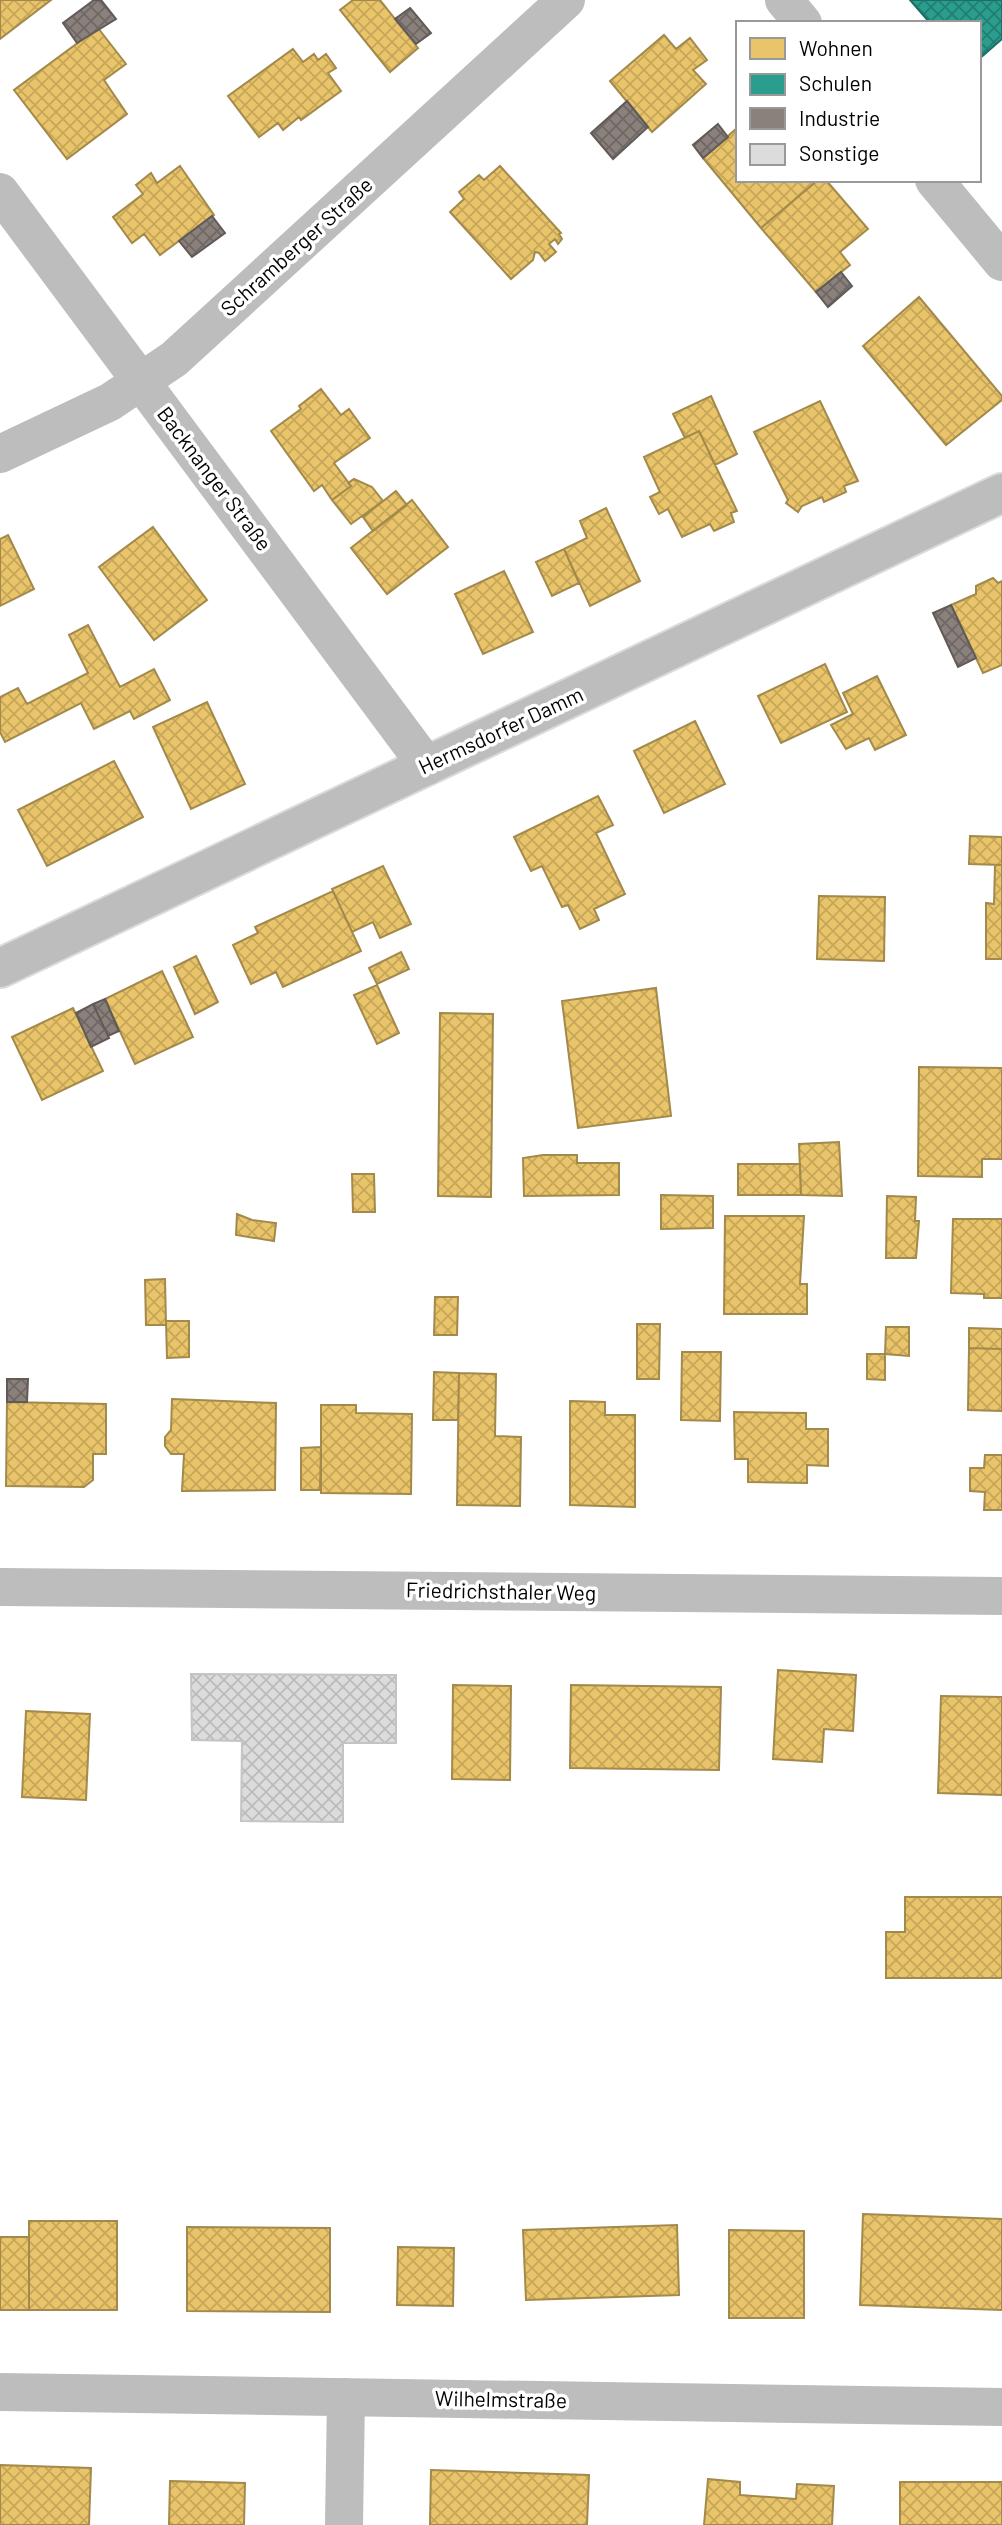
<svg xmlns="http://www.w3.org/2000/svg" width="1002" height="2525" font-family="Barlow,sans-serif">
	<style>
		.homes { fill: url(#homes-cross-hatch); stroke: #a3894a; stroke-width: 2 }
		.schools { fill: url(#schools-cross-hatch); stroke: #1d6e64; stroke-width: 2 }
		.industry { fill: url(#industry-cross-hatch); stroke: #615a57; stroke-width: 2 }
		.building { fill: url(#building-cross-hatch); stroke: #c4c4c4; stroke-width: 2 }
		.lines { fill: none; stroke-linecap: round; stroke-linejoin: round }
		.major-casing { stroke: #dbdbdb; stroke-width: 42 }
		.minor { stroke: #bdbdbd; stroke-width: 38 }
		.major { stroke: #bdbdbd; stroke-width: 38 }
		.labels { text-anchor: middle; stroke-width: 7; stroke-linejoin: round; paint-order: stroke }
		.street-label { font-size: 21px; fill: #000; stroke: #fff }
	</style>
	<defs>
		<pattern id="homes-cross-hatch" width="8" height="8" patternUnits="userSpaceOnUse" patternTransform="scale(1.75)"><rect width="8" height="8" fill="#e9c46a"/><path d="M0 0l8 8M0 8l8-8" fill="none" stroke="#c6a75a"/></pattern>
		<pattern id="schools-cross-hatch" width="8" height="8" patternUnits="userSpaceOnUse" patternTransform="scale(1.75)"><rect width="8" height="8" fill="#2a9d8f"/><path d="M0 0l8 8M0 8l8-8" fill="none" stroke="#227e72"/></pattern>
		<pattern id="industry-cross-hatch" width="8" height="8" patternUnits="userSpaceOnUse" patternTransform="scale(1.75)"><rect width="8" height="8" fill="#8a817c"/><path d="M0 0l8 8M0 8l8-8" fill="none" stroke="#6e6763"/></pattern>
		<pattern id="building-cross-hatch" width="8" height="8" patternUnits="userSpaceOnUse" patternTransform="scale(1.75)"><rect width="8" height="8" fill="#dcdcdc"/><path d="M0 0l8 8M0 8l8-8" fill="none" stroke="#bbb"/></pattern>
	</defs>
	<rect width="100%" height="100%" fill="#fff"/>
	<path class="homes" d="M0,0H51L0,39Z
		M353,0H380L418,48L390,72L340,10Z
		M98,28L126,64L104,80L127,114L67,159L14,90Z
		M664,35L676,49L690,38L707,60L693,70L706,84L652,132L610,81Z
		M293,49L303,62L314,54L318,60L326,54L336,68L328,73L341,91L301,120L299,117L283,130L278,123L259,137L228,96Z
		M736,129L738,180H818L761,228L703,158Z
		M180,166L214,215L160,255L144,234L132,243L113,217L143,194L136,185L151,173L157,183Z
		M500,166L561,233L559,234L562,239L558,244L555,239L549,244L556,252L545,261L539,253L535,252L533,260L511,279L450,212L464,199L459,192L479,175L484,180Z
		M818,180H826L868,229L840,252L850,265L816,292L761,228Z
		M919,297L1002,396V400L946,445L863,346Z
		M321,389L341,415L349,409L370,438L334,463L351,486L332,500L322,485L314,491L271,431L301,409L299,406Z
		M711,396L737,454L715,465L699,431L685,438L673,414Z
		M820,401L858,481L844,486L846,492L824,502L822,497L802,506L798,512L786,503L788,500L754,432Z
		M699,431L737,511L731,513L734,522L714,531L710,524L682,537L668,509L659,514L650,497L660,492L644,457Z
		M354,479L372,487L383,501L351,524L332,500L351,486L348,483Z
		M396,491L407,505L373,531L363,517Z
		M412,500L448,547L387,594L351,548Z
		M606,508L640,581L590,606L564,549L587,538L580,521Z
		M153,527L207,600L154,640L99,567Z
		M8,535L34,589L0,606V539Z
		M564,549L579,583L552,596L536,562Z
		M504,571L533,632L483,654L455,594Z
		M993,578L998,583L1002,581V665L983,673L951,605L976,594V586Z
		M88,625L120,687L154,669L170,700L134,719L130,711L94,729L81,703L5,742L0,732V697L18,688L27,704L88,673L69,635Z
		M825,664L847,712L781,743L758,696Z
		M877,676L906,735L875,750L869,738L846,749L831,725L853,714L843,693Z
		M207,702L245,784L191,809L153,727Z
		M695,721L725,784L664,813L634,751Z
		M114,761L143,817L47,866L18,810Z
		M598,796L613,825L596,833L625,894L594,909L599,920L580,929L568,905L562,907L542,866L531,871L514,837Z
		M970,836L1002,837V865L969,864Z
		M995,865H1002V959H986V903L994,904Z
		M383,866L411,924L380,938L373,922L352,932L332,889Z
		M333,891L361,951L283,987L276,972L251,984L233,945L258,933L255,927Z
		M819,896L885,897L884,961L817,959Z
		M401,952L409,969L377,984L369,968Z
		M196,956L218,1002L195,1014L174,967Z
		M162,971L193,1037L135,1064L105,999Z
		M377,985L399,1033L377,1044L354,995Z
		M656,988L671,1116L578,1128L562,1001Z
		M73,1008L103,1071L42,1100L12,1037Z
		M440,1013L493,1014L491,1197L438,1196Z
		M919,1067L1002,1068V1159H982V1177L918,1176Z
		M839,1142L842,1196L801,1195L799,1144Z
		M543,1155H577V1163H619V1195L524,1196L523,1158Z
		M738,1164H800L801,1195H738Z
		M352,1174H374L375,1212H353Z
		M661,1195L713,1196V1228L661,1229Z
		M887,1196L916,1197L915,1221H919L916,1258H886Z
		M237,1214L252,1220L276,1223L274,1241L236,1235Z
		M725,1216H804L800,1284H807V1314H724Z
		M953,1219H1002V1298H984V1294L951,1293Z
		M165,1279L166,1325H146L145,1280Z
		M435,1297H458L457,1335H434Z
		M166,1321H189V1357L167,1358Z
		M637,1324H660L659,1379H637Z
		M886,1327H909V1356L885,1354Z
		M969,1328L1002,1329V1349L969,1348Z
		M969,1348L1002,1349V1411L968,1410Z
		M682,1352H721L720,1421L681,1420Z
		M867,1354H885V1380L867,1379Z
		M434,1372L459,1373L458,1420H433Z
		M459,1373L496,1374L495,1436L521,1437L520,1506L457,1505Z
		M172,1399L276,1403L275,1490L182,1491L184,1454H171L165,1446V1437L171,1430Z
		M570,1401L605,1402V1415H635V1507L570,1505Z
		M7,1402L106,1404V1454H93V1480L84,1487L6,1486Z
		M321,1405H356V1413L412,1414L411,1494L321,1493Z
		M734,1412L806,1413V1429H828V1466L807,1465V1483L748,1482V1459H735Z
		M321,1447L320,1490H301V1448Z
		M985,1455H1002V1510H984L985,1492L970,1491V1468H984Z
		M778,1670L856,1675L853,1731L824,1729L822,1762L773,1759Z
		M453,1685L511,1686L510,1780L452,1779Z
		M571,1685L721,1687L719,1770L570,1768Z
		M941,1696L1002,1697V1795L938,1793Z
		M26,1711L90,1714L86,1800L22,1797Z
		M905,1897H1002V1978H886V1932H905Z
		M863,2214L1002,2219V2310L860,2305Z
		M29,2221H117V2310H29Z
		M677,2225L679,2295L526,2300L523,2230Z
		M187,2227L330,2228V2312L187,2311Z
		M729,2230L804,2231V2318H729Z
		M0,2237H29V2310H0Z
		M398,2247L454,2248L453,2306L397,2305Z
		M0,2465L91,2468L89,2525H0Z
		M431,2470L589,2475L587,2525H430Z
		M708,2479L740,2482V2495L796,2499L797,2484L834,2486L832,2525H704Z
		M170,2481L245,2483L244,2525H169Z
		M900,2482H1002V2525H900Z"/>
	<path class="schools" d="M910,0H1002V39L979,59V23H930Z"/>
	<path class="industry" d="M94,0H101L116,19L77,43L63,23Z
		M410,8L431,33L416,44L395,19Z
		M627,101L648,127L613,159L591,133Z
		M718,124L728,137L703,158L693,145Z
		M212,216L225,233L192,257L179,241Z
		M841,272L852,286L828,307L816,292Z
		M951,605L976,658L958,667L933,613Z
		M105,999L119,1031L108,1036L93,1004Z
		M93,1004L109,1038L91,1047L76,1013Z
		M7,1379H28L27,1402H7Z"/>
	<path class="building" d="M191,1674L396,1675V1743H343V1822L241,1821L242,1741L192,1740Z"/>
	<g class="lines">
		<defs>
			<path id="major" d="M0,968L1002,493"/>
		</defs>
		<use href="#major" class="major-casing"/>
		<path class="minor" d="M784,0L803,23
			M934,180L1002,262
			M0,192L427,766
			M0,454L110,402L174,359L566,0
			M0,1587L1002,1596
			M0,2392L1002,2407
			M344,2525L346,2397"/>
		<use href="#major" class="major"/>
	</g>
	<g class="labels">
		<g class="street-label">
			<text transform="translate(297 247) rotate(-42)" y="7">Schramberger Straße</text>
			<text transform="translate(214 479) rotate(53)" y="7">Backnanger Straße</text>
			<text transform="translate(501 731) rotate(-25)" y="7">Hermsdorfer Damm</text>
			<text transform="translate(501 1592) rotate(1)" y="7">Friedrichsthaler Weg</text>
			<text transform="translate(501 2400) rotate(1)" y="7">Wilhelmstraße</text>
		</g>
	</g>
	<rect x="736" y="21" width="245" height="161" fill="#ffffff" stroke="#999999" stroke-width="2"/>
	<rect x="750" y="38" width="35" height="21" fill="#e9c46a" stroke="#999999" stroke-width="2"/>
	<text x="799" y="56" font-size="21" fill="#000000">Wohnen</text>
	<rect x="750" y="74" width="35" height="21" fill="#2a9d8f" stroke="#999999" stroke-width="2"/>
	<text x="799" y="91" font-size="21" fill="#000000">Schulen</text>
	<rect x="750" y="108" width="35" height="21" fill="#8a817c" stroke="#999999" stroke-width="2"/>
	<text x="799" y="126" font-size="21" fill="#000000">Industrie</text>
	<rect x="750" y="144" width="35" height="21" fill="#dcdcdc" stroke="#999999" stroke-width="2"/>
	<text x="799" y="161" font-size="21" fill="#000000">Sonstige</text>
</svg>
